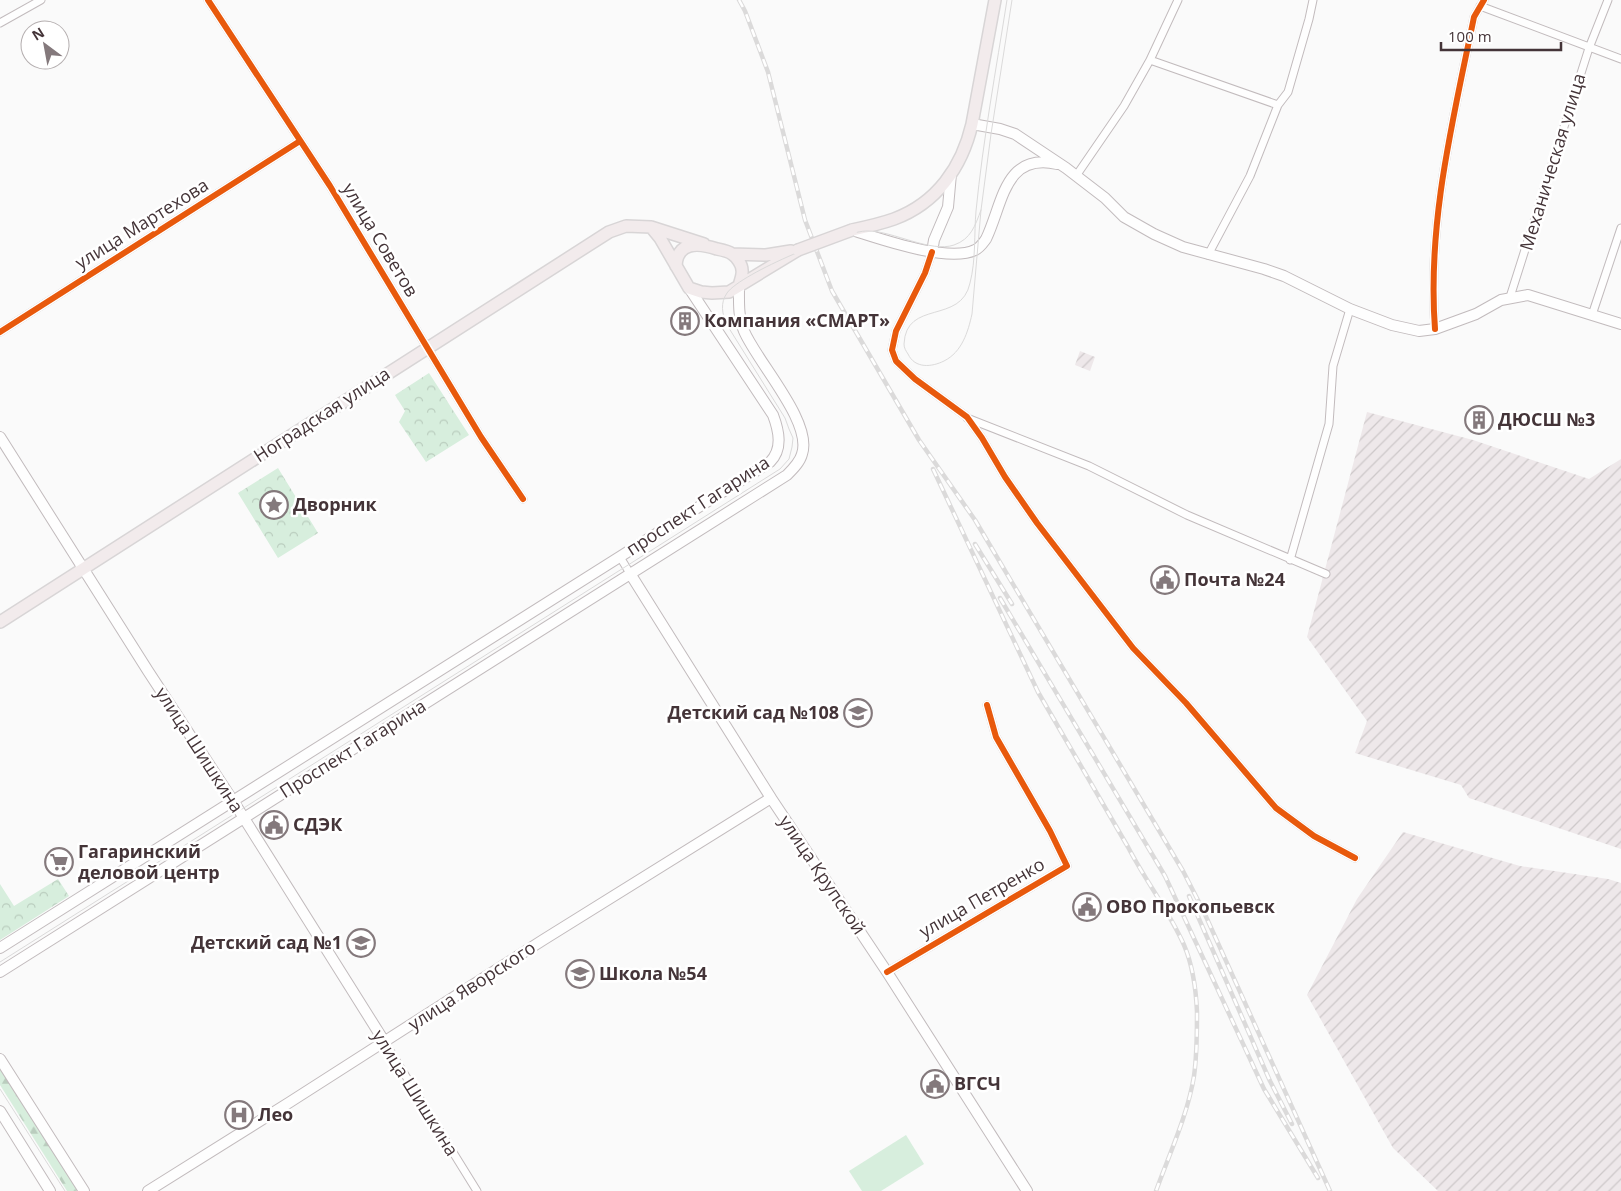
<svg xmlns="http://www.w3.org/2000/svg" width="1621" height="1191" font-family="'Open Sans',sans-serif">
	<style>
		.industrial { fill: url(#industrial-furrows) }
		.grass { fill: #d7eedd }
		.forest { fill: url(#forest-firs) }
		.park { fill: url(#park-crowns) }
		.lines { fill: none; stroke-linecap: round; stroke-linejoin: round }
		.street-casing { stroke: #c2bbbd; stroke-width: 9 }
		.secondary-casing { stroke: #c2bbbd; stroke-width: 12 }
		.primary-casing { stroke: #d8d5d6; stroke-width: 14 }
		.street { stroke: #fefefe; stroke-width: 7 }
		.secondary { stroke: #fefefe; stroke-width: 10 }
		.primary { stroke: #f2ebec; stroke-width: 11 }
		.tram { stroke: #dbdada; stroke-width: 1 }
		.rail-casing { stroke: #dbdada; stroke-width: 4.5 }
		.rail { stroke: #fff; stroke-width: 2.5; stroke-dasharray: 8; stroke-linecap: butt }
		.primary-bridge-casing { stroke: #d8d5d6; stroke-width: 14; stroke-linecap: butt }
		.primary-bridge { stroke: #f2ebec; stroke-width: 11 }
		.cycleway-casing { stroke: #fff; stroke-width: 9 }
		.cycleway { stroke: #e8590c; stroke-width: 6 }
		.labels { text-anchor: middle; stroke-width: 5; stroke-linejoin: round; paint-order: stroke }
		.street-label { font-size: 18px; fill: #443438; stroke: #fff }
		.poi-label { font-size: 18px; font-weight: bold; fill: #443438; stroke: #fff; text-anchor: start }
	</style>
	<defs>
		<pattern id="industrial-furrows" width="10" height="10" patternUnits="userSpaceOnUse" patternTransform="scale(1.25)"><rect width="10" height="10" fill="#eee8ea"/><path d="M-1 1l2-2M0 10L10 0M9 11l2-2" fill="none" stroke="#cdc8c9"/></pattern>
		<pattern id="forest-firs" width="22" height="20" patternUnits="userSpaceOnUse" patternTransform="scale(1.25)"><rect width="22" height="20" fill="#d7eedd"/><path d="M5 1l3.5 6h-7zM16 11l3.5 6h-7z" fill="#bacdbe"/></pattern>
		<pattern id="park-crowns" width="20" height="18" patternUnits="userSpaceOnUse" patternTransform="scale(1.25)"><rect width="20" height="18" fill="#d7eedd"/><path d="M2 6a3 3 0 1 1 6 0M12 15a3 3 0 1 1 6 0" fill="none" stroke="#bacdbe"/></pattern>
	</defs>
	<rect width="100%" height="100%" fill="#fafafa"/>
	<path class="industrial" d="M1080,351L1095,357L1090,371L1075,365Z
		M1367,412L1473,440L1589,479L1621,459V849L1469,798L1461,785L1355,753L1367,721L1307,637Z
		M1403,832L1520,866L1608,879L1621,883V1191H1438L1393,1148L1307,995L1357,899Z"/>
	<path class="grass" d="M906,1135L924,1164L881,1191H862L849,1171Z"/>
	<path class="forest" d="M0,1069L80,1191H67L0,1085Z"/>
	<path class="park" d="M429,373L469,435L426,462L399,422L405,411L395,395Z
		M278,468L318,533L278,558L238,493Z
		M58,879L69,896L0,940V884L14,906Z"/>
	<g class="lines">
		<defs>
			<path id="street" d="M208,0L330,186L481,437L523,499
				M1480,6L1621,59
				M0,23L41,0
				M1150,60L1278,105
				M1076,176L1124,106L1150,60L1178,0
				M932,252L925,273L896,331L892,350L896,361L915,379L967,417L982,438L1005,477L1037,523L1133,648L1186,703L1276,808L1314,836L1355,858
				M1208,255L1250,176L1278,105L1288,92L1309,19L1313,0
				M1510,297L1589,48L1608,0
				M1592,315L1621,228
				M1435,329C1427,223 1453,120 1474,17L1484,0
				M0,332L300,141
				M967,418L1089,466L1187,515L1326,574
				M620,557L631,575
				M1290,560L1329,424L1333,366L1350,309
				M887,972L1067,866L1050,831L996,737L987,705
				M384,1041L477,1191"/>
			<path id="secondary" d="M972,124L1000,129L1015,134L1066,168L1105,198L1124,217L1154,234L1183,247L1264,269L1284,276L1350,309L1392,325L1419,331L1435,329L1476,314L1501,300L1528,295L1621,324
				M852,230C881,239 948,263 975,250C980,248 983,243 986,239C1003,204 1004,152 1057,164
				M932,252L934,240L948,207L951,174
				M0,437L148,671L237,807L384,1041
				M631,575L771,798L887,972L1027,1191
				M0,948L770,462C783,449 779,431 773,415L689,288
				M0,972L787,475C793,469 800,462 802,454C813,422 757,362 744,331C738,317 739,301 739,286
				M0,1059L84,1191
				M0,1111L50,1191
				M148,1191L290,1102L543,940L771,798"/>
			<path id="primary" d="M651,227L660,238L689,288L701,292L712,293L729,292L798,250
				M852,230C866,227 880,224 894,219C937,203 962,167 972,124L995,0
				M732,254L766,255L791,251
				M676,266C677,241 699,243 717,249C722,250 728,251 732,254C737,257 742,265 742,270C743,275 740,281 739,286
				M0,622L609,232L626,226L651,227L704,244"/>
		</defs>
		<use href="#street" class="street-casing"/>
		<use href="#secondary" class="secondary-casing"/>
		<use href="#primary" class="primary-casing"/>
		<use href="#street" class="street"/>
		<use href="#secondary" class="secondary"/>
		<use href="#primary" class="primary"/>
		<path class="tram" d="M1007,0C996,70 983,140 976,211C974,234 976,260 970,283C961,325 906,299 904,344C904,348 906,351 908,354C915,369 932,367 944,361C962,352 968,332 972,314L981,210L991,134L1012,0
			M0,962L780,469L789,459L792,447L793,438L789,429L785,418L727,325C722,314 720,303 727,293C741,273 844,230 868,231C893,231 931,253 954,245C971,239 975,226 981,210
			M0,1089L65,1191"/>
		<defs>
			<path id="rail" d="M739,0L745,11L768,72L805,220L832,291L919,440L975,520L1183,871L1203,910L1330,1191
				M933,469L1038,692L1128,847C1145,880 1169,911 1184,945C1193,966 1196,989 1197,1012C1197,1033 1197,1055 1194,1076C1188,1114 1169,1155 1156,1191
				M975,544L1012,604
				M1000,598L1165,876L1264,1089L1318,1178
				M1189,896L1270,1081L1292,1124"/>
		</defs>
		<use href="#rail" class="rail-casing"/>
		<use href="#rail" class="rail"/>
		<defs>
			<path id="primary-bridge" d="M798,250L852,230"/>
		</defs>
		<use href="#primary-bridge" class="primary-bridge-casing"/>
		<use href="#primary-bridge" class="primary-bridge"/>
		<defs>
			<path id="cycleway" d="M208,0L330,186L481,437L523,499
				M932,252L925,273L896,331L892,350L896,361L915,379L967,417L982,438L1005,477L1037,523L1133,648L1186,703L1276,808L1314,836L1355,858
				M1435,329C1427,223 1453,120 1474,17L1484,0
				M0,332L300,141
				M887,972L1067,866L1050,831L996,737L987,705"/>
		</defs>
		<use href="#cycleway" class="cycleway-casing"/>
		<use href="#cycleway" class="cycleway"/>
	</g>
	<defs>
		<symbol id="building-ring" viewBox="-11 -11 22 22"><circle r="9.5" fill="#fff" stroke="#84797c" stroke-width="1.5"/><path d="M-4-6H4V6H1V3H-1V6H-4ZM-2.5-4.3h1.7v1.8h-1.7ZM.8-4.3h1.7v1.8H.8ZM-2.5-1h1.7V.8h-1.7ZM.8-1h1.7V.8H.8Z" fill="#84797c"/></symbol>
		<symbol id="sight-ring" viewBox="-11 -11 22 22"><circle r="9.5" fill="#fff" stroke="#84797c" stroke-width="1.5"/><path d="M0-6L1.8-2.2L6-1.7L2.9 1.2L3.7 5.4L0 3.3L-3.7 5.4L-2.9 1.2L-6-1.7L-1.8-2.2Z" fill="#84797c"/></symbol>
		<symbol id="civic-ring" viewBox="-11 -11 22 22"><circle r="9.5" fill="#fff" stroke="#84797c" stroke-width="1.5"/><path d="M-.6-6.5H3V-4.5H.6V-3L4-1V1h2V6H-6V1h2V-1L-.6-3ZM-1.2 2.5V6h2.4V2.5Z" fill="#84797c"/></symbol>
		<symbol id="school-ring" viewBox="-11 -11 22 22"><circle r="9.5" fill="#fff" stroke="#84797c" stroke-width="1.5"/><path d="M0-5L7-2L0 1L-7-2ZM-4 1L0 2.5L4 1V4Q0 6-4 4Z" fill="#84797c"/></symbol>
		<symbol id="supermarket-ring" viewBox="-11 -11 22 22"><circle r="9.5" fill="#fff" stroke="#84797c" stroke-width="1.5"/><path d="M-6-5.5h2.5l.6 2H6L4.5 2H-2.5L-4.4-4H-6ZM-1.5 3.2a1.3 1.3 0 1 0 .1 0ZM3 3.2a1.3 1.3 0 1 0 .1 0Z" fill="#84797c"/></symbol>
		<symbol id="hospital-ring" viewBox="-11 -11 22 22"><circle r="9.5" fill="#fff" stroke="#84797c" stroke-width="1.5"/><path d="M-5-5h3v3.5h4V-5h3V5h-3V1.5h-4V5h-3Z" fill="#84797c"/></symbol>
	</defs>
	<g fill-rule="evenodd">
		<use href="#building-ring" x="669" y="305" width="32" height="32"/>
		<use href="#building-ring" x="1463" y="404" width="32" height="32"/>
		<use href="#sight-ring" x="258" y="489" width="32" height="32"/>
		<use href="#civic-ring" x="1149" y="564" width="32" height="32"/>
		<use href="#school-ring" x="842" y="697" width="32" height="32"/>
		<use href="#civic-ring" x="258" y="809" width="32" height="32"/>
		<use href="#supermarket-ring" x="43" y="846" width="32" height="32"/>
		<use href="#civic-ring" x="1071" y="891" width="32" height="32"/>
		<use href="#school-ring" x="345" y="927" width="32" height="32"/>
		<use href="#school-ring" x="564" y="958" width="32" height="32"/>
		<use href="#civic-ring" x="919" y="1068" width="32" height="32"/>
		<use href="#hospital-ring" x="223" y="1099" width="32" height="32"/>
	</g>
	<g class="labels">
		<g class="street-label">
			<text transform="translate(1553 162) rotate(-73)" y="6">Механическая улица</text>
			<text transform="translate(142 224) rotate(-32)" y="6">улица Мартехова</text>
			<text transform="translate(380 240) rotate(59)" y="6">улица Советов</text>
			<text transform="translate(322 415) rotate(-33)" y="6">Ноградская улица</text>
			<text transform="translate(698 506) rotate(-33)" y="6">проспект Гагарина</text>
			<text transform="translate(353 749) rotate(-32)" y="6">Проспект Гагарина</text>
			<text transform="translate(199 750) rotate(57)" y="6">улица Шишкина</text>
			<text transform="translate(822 875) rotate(56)" y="6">улица Крупской</text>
			<text transform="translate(982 898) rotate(-30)" y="6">улица Петренко</text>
			<text transform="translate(472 986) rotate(-33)" y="6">улица Яворского</text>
			<text transform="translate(415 1093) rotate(58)" y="6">улица Шишкина</text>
		</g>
		<g class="poi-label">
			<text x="704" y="327">Компания «СМАРТ»</text>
			<text x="1498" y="426">ДЮСШ №3</text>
			<text x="293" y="511">Дворник</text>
			<text x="1184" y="586">Почта №24</text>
			<text x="839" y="719" text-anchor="end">Детский сад №108</text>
			<text x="293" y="831">СДЭК</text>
			<text x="78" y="858">Гагаринский<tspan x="78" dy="21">деловой центр</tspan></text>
			<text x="1106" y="913">ОВО Прокопьевск</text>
			<text x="342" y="949" text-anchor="end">Детский сад №1</text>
			<text x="599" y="980">Школа №54</text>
			<text x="954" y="1090">ВГСЧ</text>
			<text x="258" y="1121">Лео</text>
		</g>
	</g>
	<g transform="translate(45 45) rotate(328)"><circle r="24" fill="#ffffff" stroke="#b4aeaf"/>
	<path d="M0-4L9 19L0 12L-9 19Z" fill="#84797c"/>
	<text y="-8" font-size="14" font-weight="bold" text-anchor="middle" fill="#443438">N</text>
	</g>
	<path d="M1441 42v8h120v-8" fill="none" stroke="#443438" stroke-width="2.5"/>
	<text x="1448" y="42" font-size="15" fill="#443438" stroke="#ffffff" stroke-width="4" paint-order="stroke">100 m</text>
</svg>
